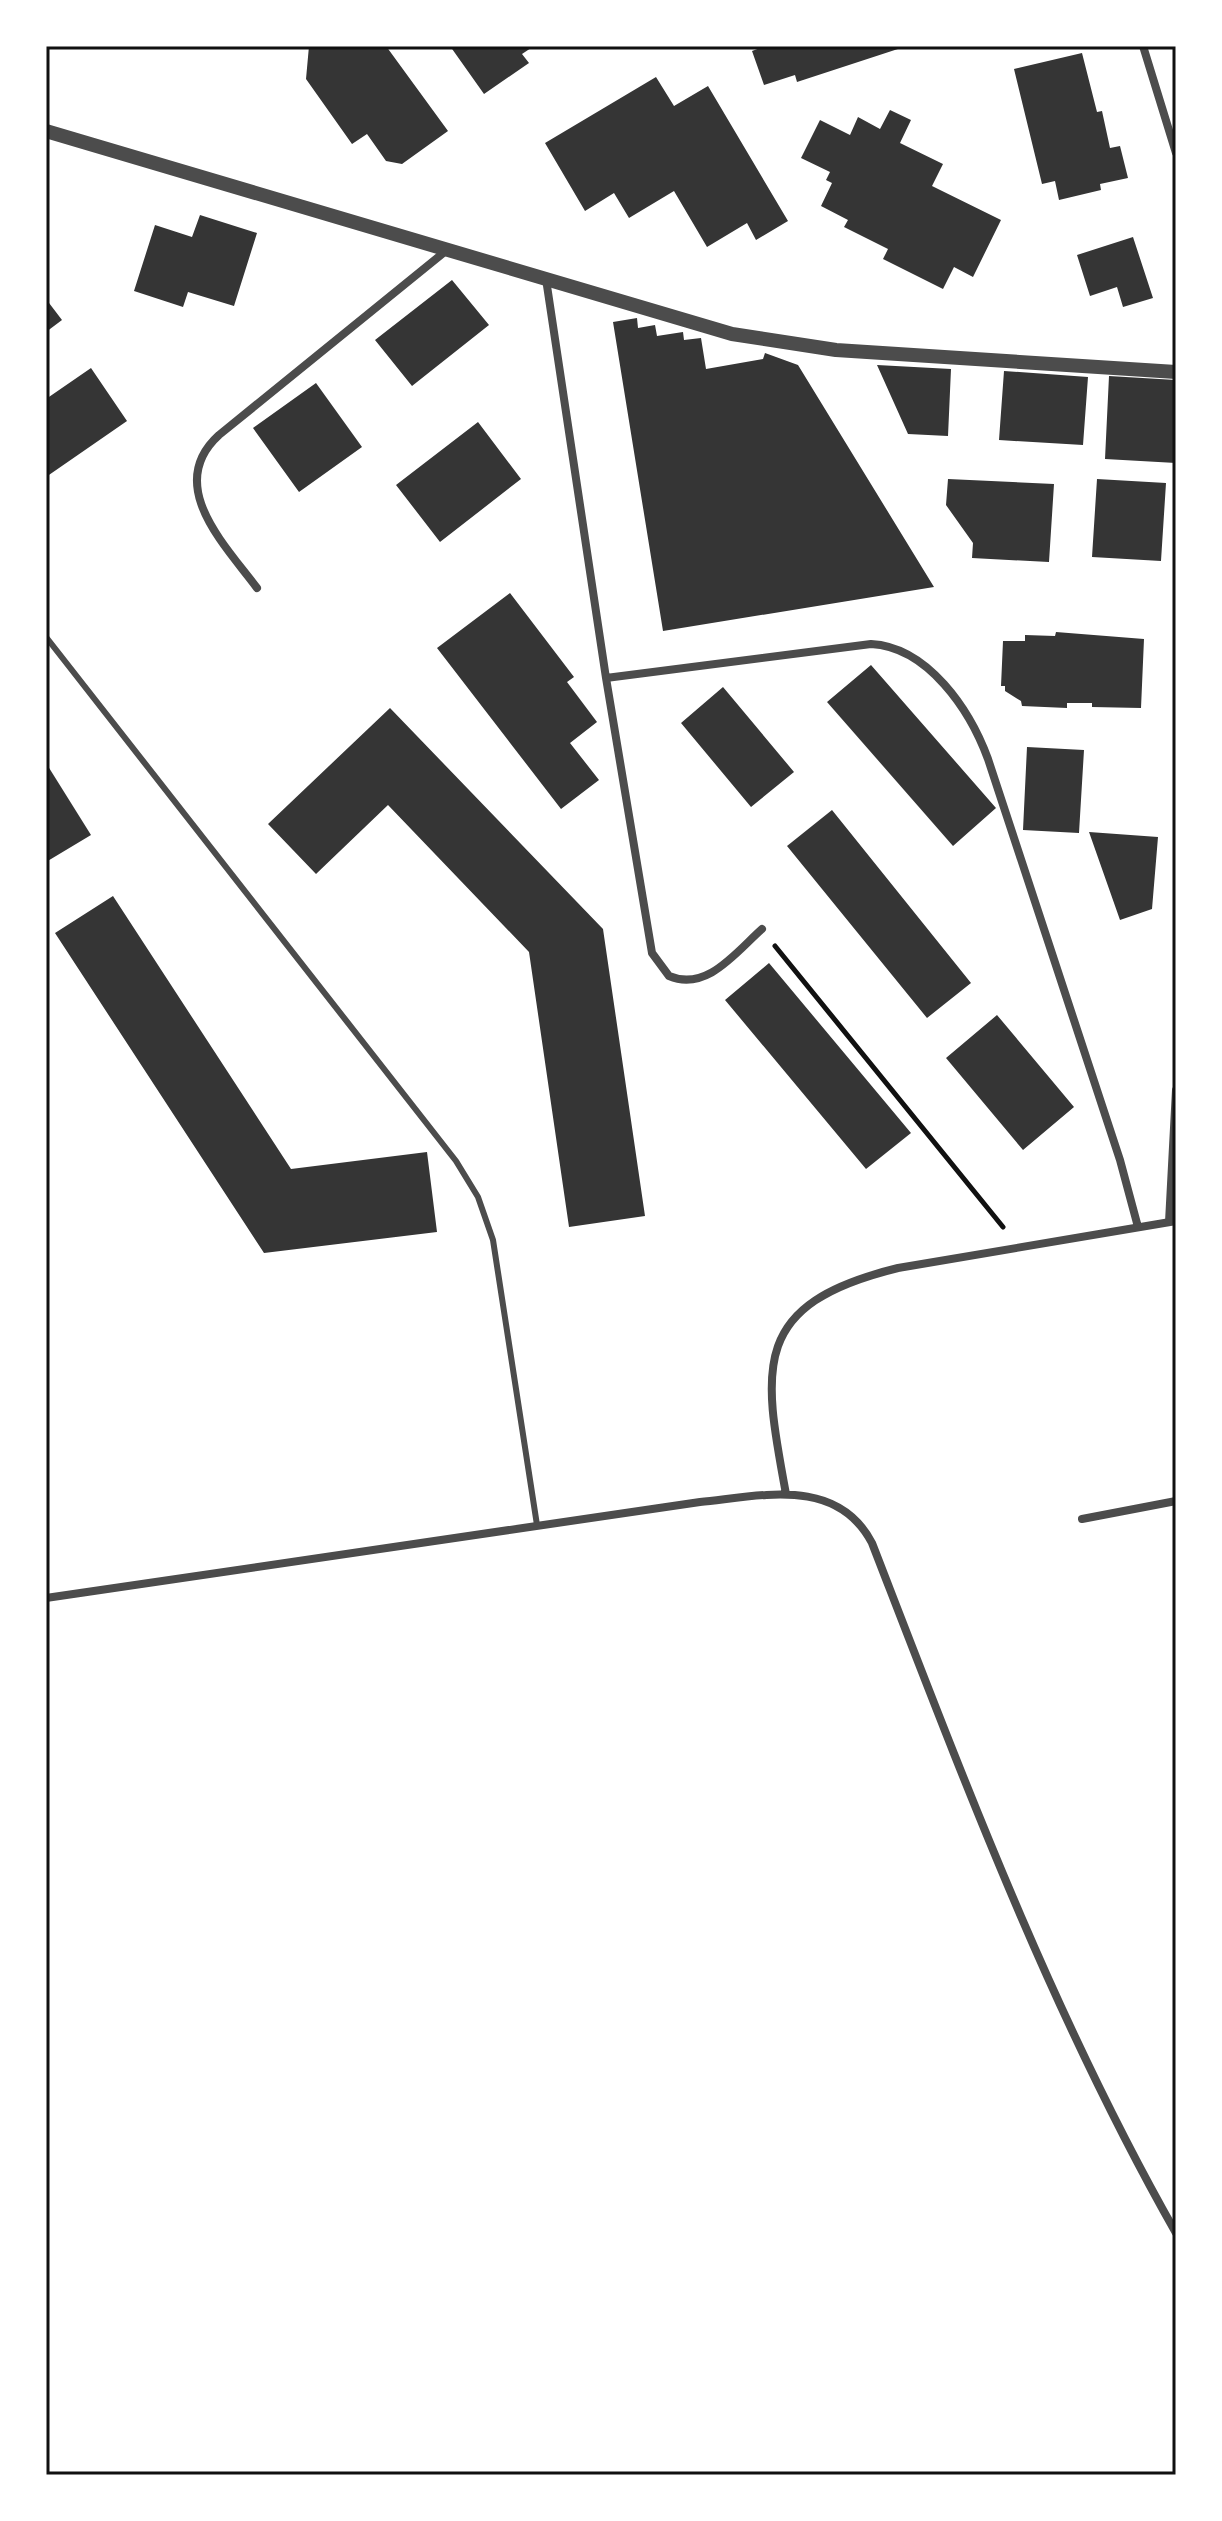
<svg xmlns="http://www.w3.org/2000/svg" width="1222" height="2521" font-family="Karla,sans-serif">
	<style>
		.building { fill: #353535 }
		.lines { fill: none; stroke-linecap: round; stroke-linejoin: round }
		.path { stroke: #111; stroke-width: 5 }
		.service { stroke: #4c4c4c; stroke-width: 6 }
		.minor { stroke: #4c4c4c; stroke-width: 8 }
		.tertiary { stroke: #4c4c4c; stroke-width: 14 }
		.neatline { fill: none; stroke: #111; stroke-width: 3 }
	</style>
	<rect width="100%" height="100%" fill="#fff"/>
	<path class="building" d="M309,46H386L448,131L402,164L386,161L367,134L352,144L306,79Z
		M450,46H534L522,54L529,63L484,94Z
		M765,46H904V47L797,82L795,75L764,85L752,51Z
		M1082,53L1097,112L1102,111L1110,148L1120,146L1128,178L1100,184L1101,190L1059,200L1055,181L1042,184L1014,69Z
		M656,77L674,106L708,86L788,221L756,240L747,223L707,247L674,191L629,218L614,193L585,211L545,143Z
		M890,110L911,120L900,143L943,164L932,186L1001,220L973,277L954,267L943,289L883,259L888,249L844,227L848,220L821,206L832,183L826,180L830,172L801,158L820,120L850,135L858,117L880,129Z
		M200,215L257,233L234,306L188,292L183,307L134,291L155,225L192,237Z
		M1133,237L1153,298L1123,307L1117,287L1090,296L1077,255Z
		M452,280L489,325L412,386L375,340Z
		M46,299L62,320L46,332Z
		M637,318L638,328L655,325L657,336L683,332L684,340L701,338L706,369L763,359L765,353L798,365L934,587L663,631L613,322Z
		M877,365L951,369L948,436L908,434Z
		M91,368L127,421L46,477V399Z
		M1004,371L1088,377L1083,445L999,440Z
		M1109,376L1176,380V463L1105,459Z
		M316,383L362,447L299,492L253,428Z
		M478,422L521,479L440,542L396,485Z
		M948,479L1054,484L1049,562L972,558L973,543L946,505Z
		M1097,479L1166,483L1161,561L1092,557Z
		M510,593L574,677L567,682L597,722L570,743L599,780L561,809L437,648Z
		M1056,632L1144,639L1141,708L1092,707V703H1067V708L1022,706L1021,701L1005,691V686H1001L1003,641H1025V635L1055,636Z
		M871,665L996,808L953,846L827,702Z
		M723,687L794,772L751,807L681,723Z
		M390,708L603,929L645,1216L569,1227L529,952L388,805L316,874L268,824Z
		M1027,747L1084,750L1079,833L1023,830Z
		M46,763L91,835L46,862Z
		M832,810L971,983L927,1018L787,846Z
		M1089,832L1158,837L1152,909L1120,920Z
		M113,896L291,1169L427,1152L437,1232L264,1253L55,933Z
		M769,963L911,1133L866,1169L725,1000Z
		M997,1015L1074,1107L1023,1150L946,1058Z"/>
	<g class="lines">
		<path class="path" d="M775,946L1003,1227"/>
		<path class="service" d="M46,637L456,1161L478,1197L493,1240L537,1525"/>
		<path class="minor" d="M1143,46L1176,153
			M546,279L606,678L652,953L669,976C707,992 736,952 762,929
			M257,588C225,545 164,485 219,435L447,250
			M606,678L871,644C928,647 970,710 988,759L1120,1160L1138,1227
			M1169,1222L1176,1090
			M786,1494C762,1366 751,1304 898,1268L1176,1221
			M1082,1519L1176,1501
			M46,1598L700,1502C761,1496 837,1476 872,1543C963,1778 1051,2013 1176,2233"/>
		<path class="tertiary" d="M46,131L732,334L836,350L1176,372"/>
	</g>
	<rect width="1222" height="2521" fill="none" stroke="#ffffff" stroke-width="96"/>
	<rect x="48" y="48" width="1126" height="2425" class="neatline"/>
</svg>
